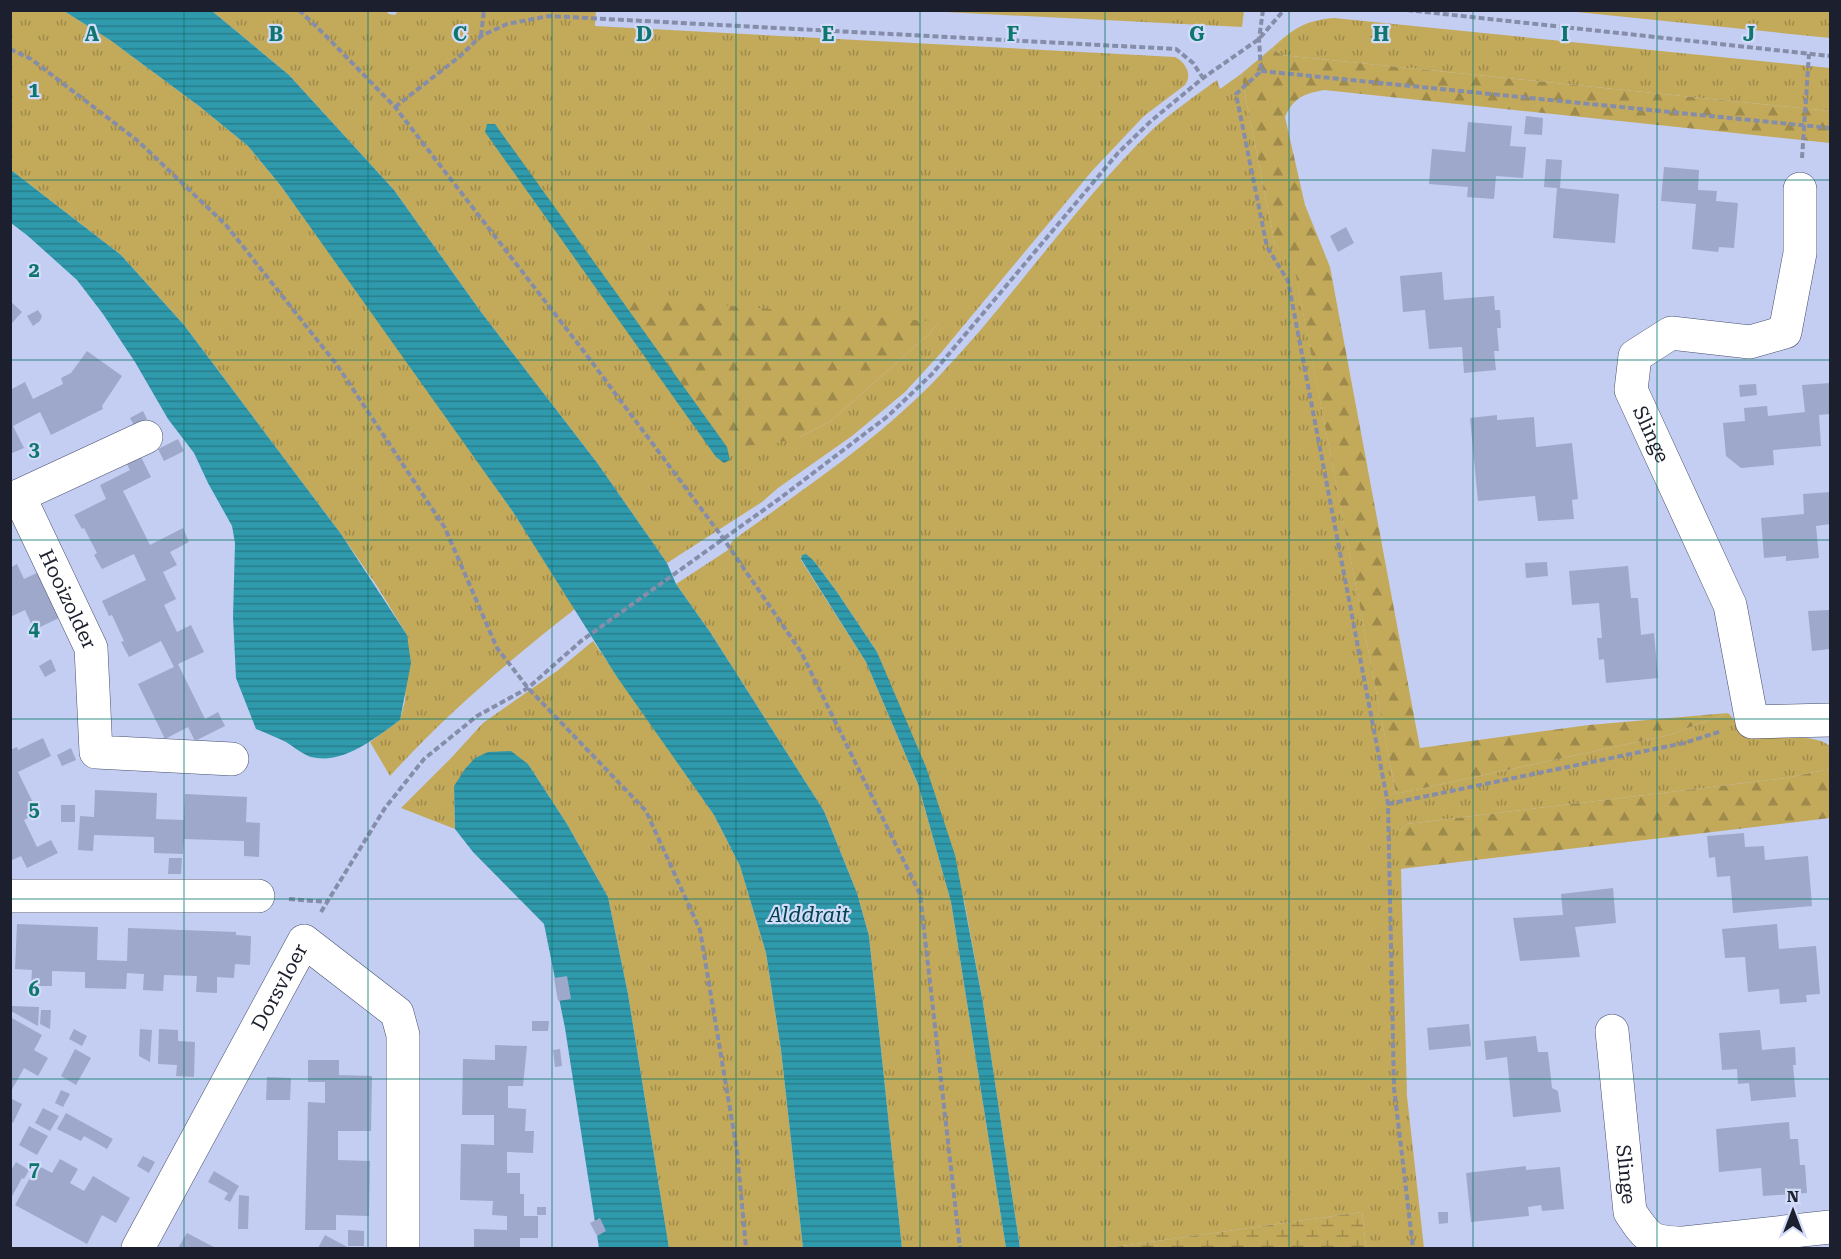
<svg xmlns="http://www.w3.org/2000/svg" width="1841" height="1259" font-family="'Roboto Serif',serif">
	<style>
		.grass { fill: url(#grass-tufts); fill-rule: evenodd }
		.forest { fill: url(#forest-firs) }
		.wetland { fill: url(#wetland-marsh) }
		.water { fill: url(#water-rules) }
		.building { fill: #9ea8cb }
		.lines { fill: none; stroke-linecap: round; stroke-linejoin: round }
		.minor-casing { stroke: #464e6d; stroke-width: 34 }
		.path { stroke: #858da9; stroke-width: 4; stroke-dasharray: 6 3; stroke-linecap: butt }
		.minor { stroke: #fff; stroke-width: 33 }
		.grid { fill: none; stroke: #0f766e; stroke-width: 1.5; stroke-opacity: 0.55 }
		.labels { text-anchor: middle; stroke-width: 4.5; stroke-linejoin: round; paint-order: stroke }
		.street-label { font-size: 20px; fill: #1c1f2d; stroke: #d2dbf9 }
		.water-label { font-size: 21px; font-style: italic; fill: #01424d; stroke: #d2dbf9 }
		.grid-label { font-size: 20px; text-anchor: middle; font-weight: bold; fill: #0f766e; stroke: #d2dbf9; stroke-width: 4.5; stroke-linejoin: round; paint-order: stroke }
	</style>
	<defs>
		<pattern id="grass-tufts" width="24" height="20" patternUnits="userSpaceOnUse" patternTransform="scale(1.5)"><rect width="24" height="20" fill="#c3aa5a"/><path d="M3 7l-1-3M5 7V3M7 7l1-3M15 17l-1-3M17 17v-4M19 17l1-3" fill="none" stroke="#9e8a4b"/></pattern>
		<pattern id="forest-firs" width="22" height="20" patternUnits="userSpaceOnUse" patternTransform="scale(1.5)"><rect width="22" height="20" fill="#c3aa5a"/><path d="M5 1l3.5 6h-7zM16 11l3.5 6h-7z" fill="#9e8a4b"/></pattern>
		<pattern id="wetland-marsh" width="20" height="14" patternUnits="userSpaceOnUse" patternTransform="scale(1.5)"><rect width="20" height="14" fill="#c3aa5a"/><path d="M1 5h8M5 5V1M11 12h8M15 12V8" fill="none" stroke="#9e8a4b"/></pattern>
		<pattern id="water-rules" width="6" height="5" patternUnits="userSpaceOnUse" patternTransform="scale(1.5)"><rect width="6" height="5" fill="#309aad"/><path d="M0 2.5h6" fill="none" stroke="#287d8d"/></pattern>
	</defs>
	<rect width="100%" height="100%" fill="#c3cef2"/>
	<path class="grass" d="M385,10L389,14L395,15L399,10L596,11L595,26L1175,57C1185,62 1193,74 1185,85L1144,116L1092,171L940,354L905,392L852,436L778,488L762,502L667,563L598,464L481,312L394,190L289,75L212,11ZM939,322L930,333L831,421L798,438Z
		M10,11H64L110,40L199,106L248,146L281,186L455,428L513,512L575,609C510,660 446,714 390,776L370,742L400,720L405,701L407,635L377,586L341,534L184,325L121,255L11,170Z
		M926,11H1244L1242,27Z
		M1567,11H1830V38Z
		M1334,18L1830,68V111L1281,55L1272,48C1295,28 1303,21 1334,18Z
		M1241,74L1275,244L1295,270L1396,794L1669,735L1728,713C1732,717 1736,723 1740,727C1766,749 1805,728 1830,746V769L1786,778L1407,824L1400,831L1407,1096L1424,1248H1366L1362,1212L1107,1248H1020L983,1003L964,900L877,652L837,592L814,561L802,555L801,560L866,662L918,784L951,902L1006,1248H902L869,936L857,893L824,811L710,632L676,584L728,550L732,541C803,489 880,439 941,374C1015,296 1075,205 1152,130C1172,112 1195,96 1217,80L1220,89Z
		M593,641L714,815L740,866L766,953L781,1050L803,1248H669L628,994L608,897L567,824L528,764L454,786L455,829L401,808L452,757L483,723L557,671Z"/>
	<path class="forest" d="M1272,48L1281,55L1830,111V143L1324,90C1304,94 1294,97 1285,117L1305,205L1330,267L1420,748L1589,725L1728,713L1669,735L1396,794L1295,271L1275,244L1241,74Z
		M612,297L939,322L930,333L831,421L798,438L771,444L720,448Z
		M1830,769V818L1400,869V831L1407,824L1786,778Z"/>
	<path class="wetland" d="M1362,1212L1366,1248H1107Z"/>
	<path class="water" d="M64,11H212L289,75L394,190L481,312L598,464L667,563L676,584L710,632L824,811L857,893L869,936L902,1248H803L781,1050L766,953L740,866L714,815L617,677L513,512L281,186L248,146L199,106L110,40Z
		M487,124H495L727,447L730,460L724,463L716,457L485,132Z
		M11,170L121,255L184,325L341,534L407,635L411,663L400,720C375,738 343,765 311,757C302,754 294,747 286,742C276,737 266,733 256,729L236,678L233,617L235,543L232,526L208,483L194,453L168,419L135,362L103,314L77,280L28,236L11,223Z
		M806,554L814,561L837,592L877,652L926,767L955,855L983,1003L1020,1248H1006L951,902L918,784L866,662L801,559L802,555Z
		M511,751L528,764L567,824L608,897L628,994L669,1248H599L565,1028L544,924L473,852L455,829L454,786L465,769L475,758L488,752Z"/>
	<path class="building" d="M1526,116L1543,118L1542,135L1524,134Z
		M1468,122L1512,126L1510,146L1526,147L1523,178L1496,176L1494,199L1467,197L1468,187L1429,184L1432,149L1465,152Z
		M1546,159L1562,160L1560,188L1619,194L1615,243L1553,238L1557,188L1544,187Z
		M1664,167L1699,170L1698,190L1717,191L1716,201L1738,203L1734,248L1719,247L1718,252L1692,249L1696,204L1661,201Z
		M1346,227L1354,243L1338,252L1330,236Z
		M1442,272L1444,300L1494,296L1495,310H1500L1501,328H1497L1499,351H1494L1496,370L1464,373L1462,347L1429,349L1425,310L1403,312L1400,276Z
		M10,301L22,312L12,323L10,322Z
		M38,310L42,316L40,321L33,326L27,316Z
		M87,351L122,376L102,406L103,409L51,435L40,412L13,426L24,448L10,454V390L25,382L33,399L63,384L61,378L71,373Z
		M1830,383V414L1819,415L1821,446L1773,450L1774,465L1741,468L1726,456L1723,423L1745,421L1744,408L1767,406L1768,416L1805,412L1802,385Z
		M1756,384L1757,395L1740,397L1739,385Z
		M143,411L150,425L137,431L130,418Z
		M1497,415V420L1534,417L1536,447L1572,443L1578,499L1572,500L1574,519L1538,521L1535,496L1478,501L1470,418Z
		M178,439L184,451L164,461L158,449Z
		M139,453L151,477L123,491L150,545L183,528L189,542L170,552L177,565L163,572L176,599L164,605L177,632L191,625L204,652L178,664L205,719L218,712L225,726L195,741L188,727L165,739L138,684L174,667L161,641L129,657L121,642L124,641L112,615L109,616L102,601L146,580L134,554L102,569L94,555L97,553L84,528L82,529L74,515L106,499L100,485L130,470L125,460Z
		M1830,492V524L1816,526L1819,558L1786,561V556L1764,558L1761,518L1804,514L1803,494Z
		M1547,562L1548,576L1526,578L1525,563Z
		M17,564L24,579L41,571L63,616L34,630L25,610L10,617V568Z
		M1628,566L1631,598H1638L1641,635L1654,633L1658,678L1606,683L1604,659L1599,660L1597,638H1602L1599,603L1572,605L1569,571Z
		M1830,610V649L1812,651L1808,611Z
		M51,659L56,671L45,677L39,666Z
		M43,738L51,756L18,772L38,813L24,820L37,847L51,840L58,853L27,868L21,856L10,861V750L17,747L18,750Z
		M71,748L76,760L62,766L57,755Z
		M95,790L157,793L156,819L184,820L185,794L247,797L246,822L260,823L259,857L244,856V841L184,839L183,854L154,853V837L94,835L93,851L78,850L80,816L94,817Z
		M61,805H75V822H61Z
		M1744,833L1745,847L1764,846L1765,860L1808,856L1812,906L1733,913L1730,876L1717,877L1715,857L1709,858L1707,836Z
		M169,858H182L181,874H168Z
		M1613,888L1616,923L1575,927L1580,957L1520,961L1513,918L1563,915L1561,894Z
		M17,924L98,927L97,960L127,961L128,928L236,932V935L251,936L250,965L235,964L234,978L217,977V993L196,992L197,976L164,975L163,991L143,990L144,974L127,973L126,989L85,988V972L52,971V986H31L32,970L15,969Z
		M1777,924L1779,949L1816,946L1820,994L1806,995L1807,1002L1780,1004L1779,989L1748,992L1745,957L1725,958L1722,929Z
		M567,976L571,999L558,1001L554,978Z
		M11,1006L39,1007L38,1026L11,1011Z
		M41,1010H51L50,1029L40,1024Z
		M10,1017L42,1035L34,1050L48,1058L38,1076L24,1068L10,1093Z
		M532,1021H549L548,1031H532Z
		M1469,1024L1471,1046L1429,1050L1427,1028Z
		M74,1029L87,1036L82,1046L69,1039Z
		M140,1029L152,1030L150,1062L139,1056Z
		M159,1029L178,1030V1041L195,1042L194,1077L176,1076L177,1065L158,1064Z
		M1760,1030L1762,1050L1795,1047L1796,1065H1793L1796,1097L1751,1101L1749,1083L1738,1084L1737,1069L1722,1070L1719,1033Z
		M1536,1036L1538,1052H1548L1552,1088L1558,1091L1561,1112L1513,1117L1507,1057L1486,1060L1484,1041Z
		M495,1045L527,1046L523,1086H508V1108L526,1109L525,1131H534L533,1153L507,1152V1173H520V1194H524V1216H538V1238H520V1248H474V1229L507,1230V1216L492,1215L493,1201L460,1200L461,1144L494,1145V1115H462L463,1059L495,1060Z
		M75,1049L91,1058L76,1085L61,1076Z
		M560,1049L562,1066L555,1067L553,1050Z
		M308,1060H339V1075L372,1076L371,1131H338V1160L370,1161L369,1216L336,1215V1230H305L308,1102L325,1103V1082H308Z
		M267,1077L291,1078L290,1100H266Z
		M61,1090L70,1094L63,1107L55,1103Z
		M10,1098L22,1104L13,1123L10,1121Z
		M43,1108L59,1116L50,1131L35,1123Z
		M66,1113L113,1139L107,1149L84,1136L81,1141L57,1129Z
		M1789,1122L1790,1139H1798L1800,1165H1805L1807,1193L1763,1196L1761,1168L1719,1172L1716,1129Z
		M29,1126L48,1136L37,1155L19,1145Z
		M143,1156L155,1162L149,1173L137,1166Z
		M60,1159L78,1169L70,1183L84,1191L93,1176L130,1198L116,1223L102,1215L87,1244L15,1205L37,1165L52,1173Z
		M16,1162L29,1170L24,1179L22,1178L10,1200V1172Z
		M1526,1166V1170L1560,1167L1564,1209L1542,1211L1541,1205L1528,1207L1529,1216L1471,1222L1466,1173Z
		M214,1171L239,1186L230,1202L224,1199L228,1193L208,1182Z
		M239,1195L249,1196L248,1229H238Z
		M537,1207H546V1215H537Z
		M1438,1212H1448V1223L1439,1224Z
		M600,1218L606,1231L597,1236L590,1223Z
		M348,1230L364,1231V1246H348Z
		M187,1233L206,1243L216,1248H178Z
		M325,1235L349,1248H318Z"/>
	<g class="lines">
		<defs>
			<g id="minor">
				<path id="s1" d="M1800,189V253L1785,332L1750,342L1671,333L1635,356L1631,390L1730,605L1752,722L1830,720"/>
				<path id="s2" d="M19,496L91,648L96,752L232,759"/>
				<path d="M10,500L146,437"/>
				<path d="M10,896H258"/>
				<path id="s3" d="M1612,1031L1630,1212C1648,1239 1651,1243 1684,1243L1830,1227"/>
				<path id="s4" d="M138,1248L304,941L397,1013L403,1035V1248"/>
			</g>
		</defs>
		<use href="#minor" class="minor-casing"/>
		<path class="path" d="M299,10L326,36L395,107L582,349L723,538L801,652L920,894L960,1248
			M1263,10L1259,39L1261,71L1236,94L1267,247L1288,281L1388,804L1394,1088L1413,1248
			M1407,10L1830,56
			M481,36L484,10
			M10,49L31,59L138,141L226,225L337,365L445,528L497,648L528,688L646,811L700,930L737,1151L746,1248
			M1261,71L1830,128
			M395,107L459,57L481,36L507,24L549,16L1176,49L1193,63L1203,78
			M1802,158L1809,54
			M1388,804L1684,743L1722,731
			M289,899L327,902
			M321,912L385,808L424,759L477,716L528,688L581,641L779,499L888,416L932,374L1118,153L1151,121L1203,78L1259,39L1284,10"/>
		<use href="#minor" class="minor"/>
	</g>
	<path class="grid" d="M184,10V1248M368,10V1248M552,10V1248M736,10V1248M920,10V1248M1105,10V1248M1289,10V1248M1473,10V1248M1657,10V1248M10,180H1830M10,360H1830M10,540H1830M10,719H1830M10,899H1830M10,1079H1830"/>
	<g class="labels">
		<g class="street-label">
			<text dy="7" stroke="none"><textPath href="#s1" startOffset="386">Slinge</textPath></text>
			<text dy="7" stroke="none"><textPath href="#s2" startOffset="114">Hooizolder</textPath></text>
			<text dy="7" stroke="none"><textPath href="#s4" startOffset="297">Dorsvloer</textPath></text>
			<text dy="7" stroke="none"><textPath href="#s3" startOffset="144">Slinge</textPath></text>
		</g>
		<g class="water-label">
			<text x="809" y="922">Alddrait</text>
		</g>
	</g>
	<g class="grid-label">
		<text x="92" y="41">A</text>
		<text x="276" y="41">B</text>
		<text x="460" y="41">C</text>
		<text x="644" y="41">D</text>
		<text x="828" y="41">E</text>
		<text x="1013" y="41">F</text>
		<text x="1197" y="41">G</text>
		<text x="1381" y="41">H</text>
		<text x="1565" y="41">I</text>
		<text x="1749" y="41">J</text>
		<text x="34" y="97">1</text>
		<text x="34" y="277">2</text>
		<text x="34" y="456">3</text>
		<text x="34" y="636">4</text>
		<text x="34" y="816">5</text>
		<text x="34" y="996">6</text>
		<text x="34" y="1176">7</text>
	</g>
	<rect width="1841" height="1259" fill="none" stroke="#1c1f2d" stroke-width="24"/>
	<g transform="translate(1793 1211)" stroke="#d2dbf9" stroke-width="4.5" paint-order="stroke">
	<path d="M0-4.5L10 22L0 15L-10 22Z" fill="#1c1f2d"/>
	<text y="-9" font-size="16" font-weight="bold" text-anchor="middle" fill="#1c1f2d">N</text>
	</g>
</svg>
